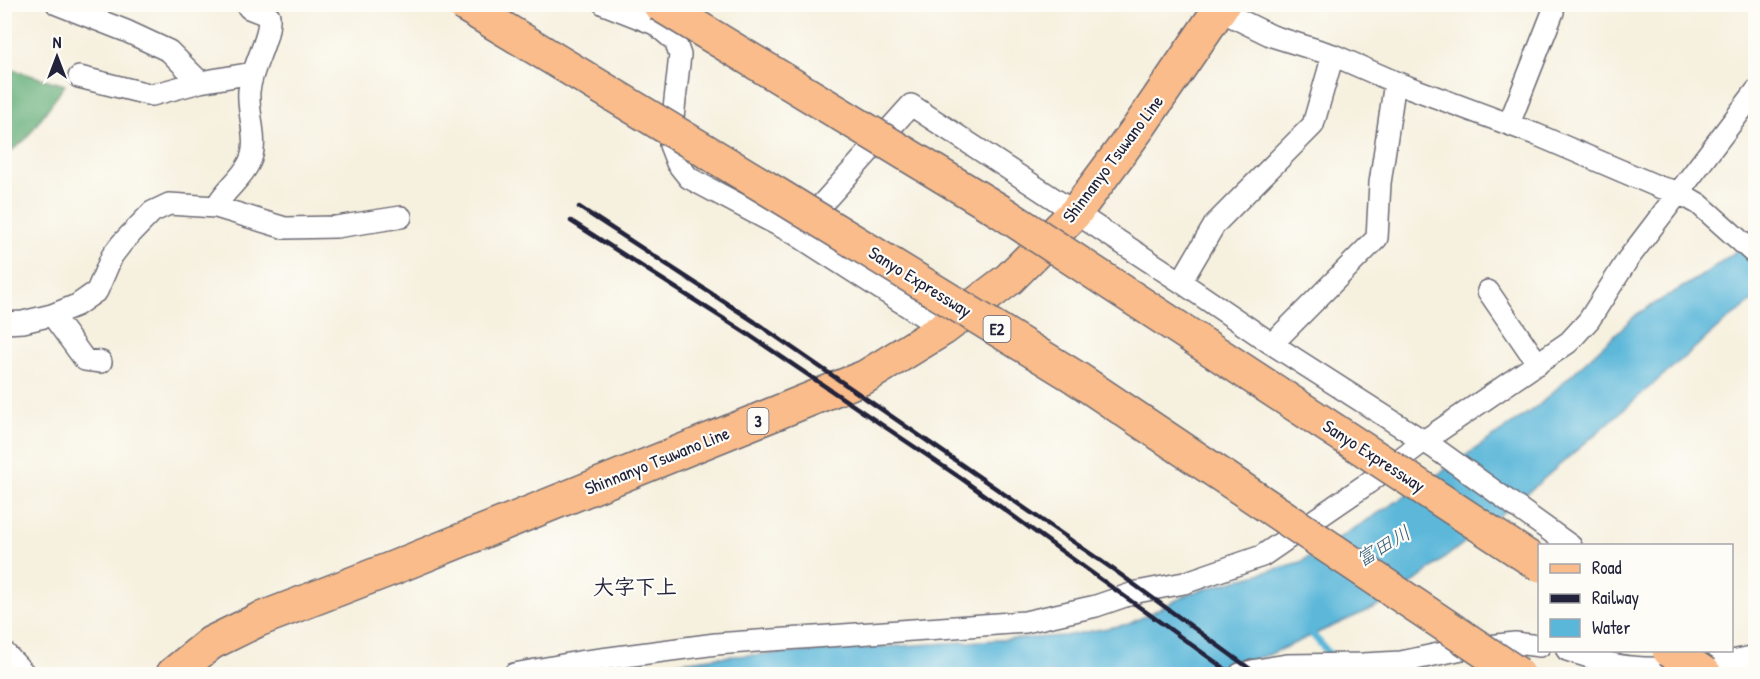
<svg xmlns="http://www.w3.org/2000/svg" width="1760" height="679" font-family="'Patrick Hand','Klee One',sans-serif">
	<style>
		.forest { fill: #61ac74; stroke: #426758; stroke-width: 1.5 }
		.water { fill: #5bb7d9; stroke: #3e6c8a; stroke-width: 1.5 }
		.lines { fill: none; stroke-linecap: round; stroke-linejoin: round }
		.stream { stroke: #5bb7d9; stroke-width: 7 }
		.street-casing { stroke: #6c6a74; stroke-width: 24 }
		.primary-casing { stroke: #6c6a74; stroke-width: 36 }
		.street { stroke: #fff; stroke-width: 21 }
		.primary { stroke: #f9bc8a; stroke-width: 33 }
		.rail { stroke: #22223b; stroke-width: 4.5 }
		.highway-bridge-casing { stroke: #6c6a74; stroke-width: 36; stroke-linecap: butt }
		.highway-bridge { stroke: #f9bc8a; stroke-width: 33 }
		.labels { text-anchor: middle; stroke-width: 4.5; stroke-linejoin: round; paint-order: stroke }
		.shield { fill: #fdfcf7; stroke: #646373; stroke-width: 1.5 }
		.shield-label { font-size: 16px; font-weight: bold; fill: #22223b }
		.street-label { font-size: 18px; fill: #22223b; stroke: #fdfcf7 }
		.water-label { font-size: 20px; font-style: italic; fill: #395e7a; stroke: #fdfcf7 }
		.quarter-label { font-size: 21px; font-weight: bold; fill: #22223b; stroke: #fdfcf7 }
	</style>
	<rect width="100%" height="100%" fill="#fdfcf7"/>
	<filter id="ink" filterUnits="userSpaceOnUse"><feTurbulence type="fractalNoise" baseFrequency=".0167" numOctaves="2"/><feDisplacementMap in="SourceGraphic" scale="12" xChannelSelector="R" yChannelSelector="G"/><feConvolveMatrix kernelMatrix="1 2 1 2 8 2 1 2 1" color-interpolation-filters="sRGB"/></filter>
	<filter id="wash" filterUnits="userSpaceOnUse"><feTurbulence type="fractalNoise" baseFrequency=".008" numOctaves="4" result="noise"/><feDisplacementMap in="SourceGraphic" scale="24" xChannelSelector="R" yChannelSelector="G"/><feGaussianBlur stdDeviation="1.35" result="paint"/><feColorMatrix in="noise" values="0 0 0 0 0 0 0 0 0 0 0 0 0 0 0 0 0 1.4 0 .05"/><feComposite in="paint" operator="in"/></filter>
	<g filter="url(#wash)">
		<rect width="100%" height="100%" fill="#f6f0de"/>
		<path class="forest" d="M5,68L65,85L26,139L5,156Z"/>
		<path class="water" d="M1755,238V299L1720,326L1525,495L1391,600L1268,655L1196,674H594L719,657L1065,636L1129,624L1191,593L1301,562L1415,490L1538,406L1637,314L1698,278Z"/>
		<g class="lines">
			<path class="stream" d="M1310,627L1313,635L1334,659
				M1525,670L1543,674"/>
		</g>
	</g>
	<g filter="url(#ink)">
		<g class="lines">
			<defs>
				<path id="street" d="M57,4L126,31L169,51L200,82
					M604,4L655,24L675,41L680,55L670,145L677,163L689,178L795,234L911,105L1181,282L1272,344L1436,449L1571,546
					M1219,10L1272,36L1333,55L1395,82L1535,134L1659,187L1678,192L1699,204L1756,255
					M79,77L152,95L200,82L253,73
					M1509,124L1553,12
					M216,207C223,191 241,180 249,163C260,142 247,114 249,91C252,65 270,41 269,16L249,8L246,4
					M795,234L943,329
					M1181,282L1215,224L1313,125L1333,55
					M1488,291L1538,364
					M52,315L85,360L101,362
					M4,323L23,322L52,315L77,305L97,291L112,256L122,243L152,212L169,204L216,207L285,228L336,227L401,217
					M1272,344L1377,238L1380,183L1395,82
					M1567,650C1587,656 1609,665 1630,667C1670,671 1717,665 1756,656
					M4,652L25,674
					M514,674L579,662L716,644L1025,622L1096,606L1137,592L1184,583L1262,556L1364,486L1424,441L1569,342L1589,320L1628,259L1756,91
					M1240,674L1257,670L1287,665L1363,664L1401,662L1462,649L1515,643L1540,646"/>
				<path id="primary" d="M173,674L211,643L258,620L393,568L865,377L943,329L1009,279L1075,213L1139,127L1223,4"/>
			</defs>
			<use href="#street" class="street-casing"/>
			<use href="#primary" class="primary-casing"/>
			<use href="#street" class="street"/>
			<use href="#primary" class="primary"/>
			<path class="rail" d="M579,207L755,322L1117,572L1257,674
				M571,221L749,335L962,479L1232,674"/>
			<defs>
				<path id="highway-bridge" d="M463,4L780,196L1075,377L1518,674
					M659,4L1000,211L1540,565
					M1669,650L1705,674"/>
			</defs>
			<use href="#highway-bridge" class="highway-bridge-casing"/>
			<use href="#highway-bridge" class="highway-bridge"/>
		</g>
	</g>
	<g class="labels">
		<g class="shield">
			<rect x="983.5" y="316" width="27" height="26" rx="4.5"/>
			<rect x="747.5" y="408" width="21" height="26" rx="4.5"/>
		</g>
		<g class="shield-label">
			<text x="997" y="335">E2</text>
			<text x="758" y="427">3</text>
		</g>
		<g class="street-label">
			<text transform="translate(1113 159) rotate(-53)" y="6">Shinnanyo Tsuwano Line</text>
			<text transform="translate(920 282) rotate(32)" y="6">Sanyo Expressway</text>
			<text transform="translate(1374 456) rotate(33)" y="6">Sanyo Expressway</text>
			<text transform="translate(657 461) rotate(-22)" y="6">Shinnanyo Tsuwano Line</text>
		</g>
		<g class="water-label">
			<text transform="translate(1383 546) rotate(-31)" y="7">富田川</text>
		</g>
		<g class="quarter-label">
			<text x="635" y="594">大字下上</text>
		</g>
	</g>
	<rect width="1760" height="679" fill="none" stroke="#fdfcf7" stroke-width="24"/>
	<rect x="1538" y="544" width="195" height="108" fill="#fdfcf7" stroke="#a5a5ac" stroke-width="1.5"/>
	<rect x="1550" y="564" width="30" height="9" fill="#f9bc8a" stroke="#a5a5ac" stroke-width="1.5"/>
	<text x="1592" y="574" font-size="18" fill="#22223b">Road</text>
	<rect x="1550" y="594" width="30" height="9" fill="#22223b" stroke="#a5a5ac" stroke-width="1.5"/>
	<text x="1592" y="604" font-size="18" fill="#22223b">Railway</text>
	<rect x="1550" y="619" width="30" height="18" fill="#5bb7d9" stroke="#a5a5ac" stroke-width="1.5"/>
	<text x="1592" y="634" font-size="18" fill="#22223b">Water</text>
	<g transform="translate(57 57)" stroke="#fdfcf7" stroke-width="4.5" paint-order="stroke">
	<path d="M0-4.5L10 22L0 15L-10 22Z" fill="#22223b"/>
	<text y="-9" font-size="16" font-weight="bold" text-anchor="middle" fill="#22223b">N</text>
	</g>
</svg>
